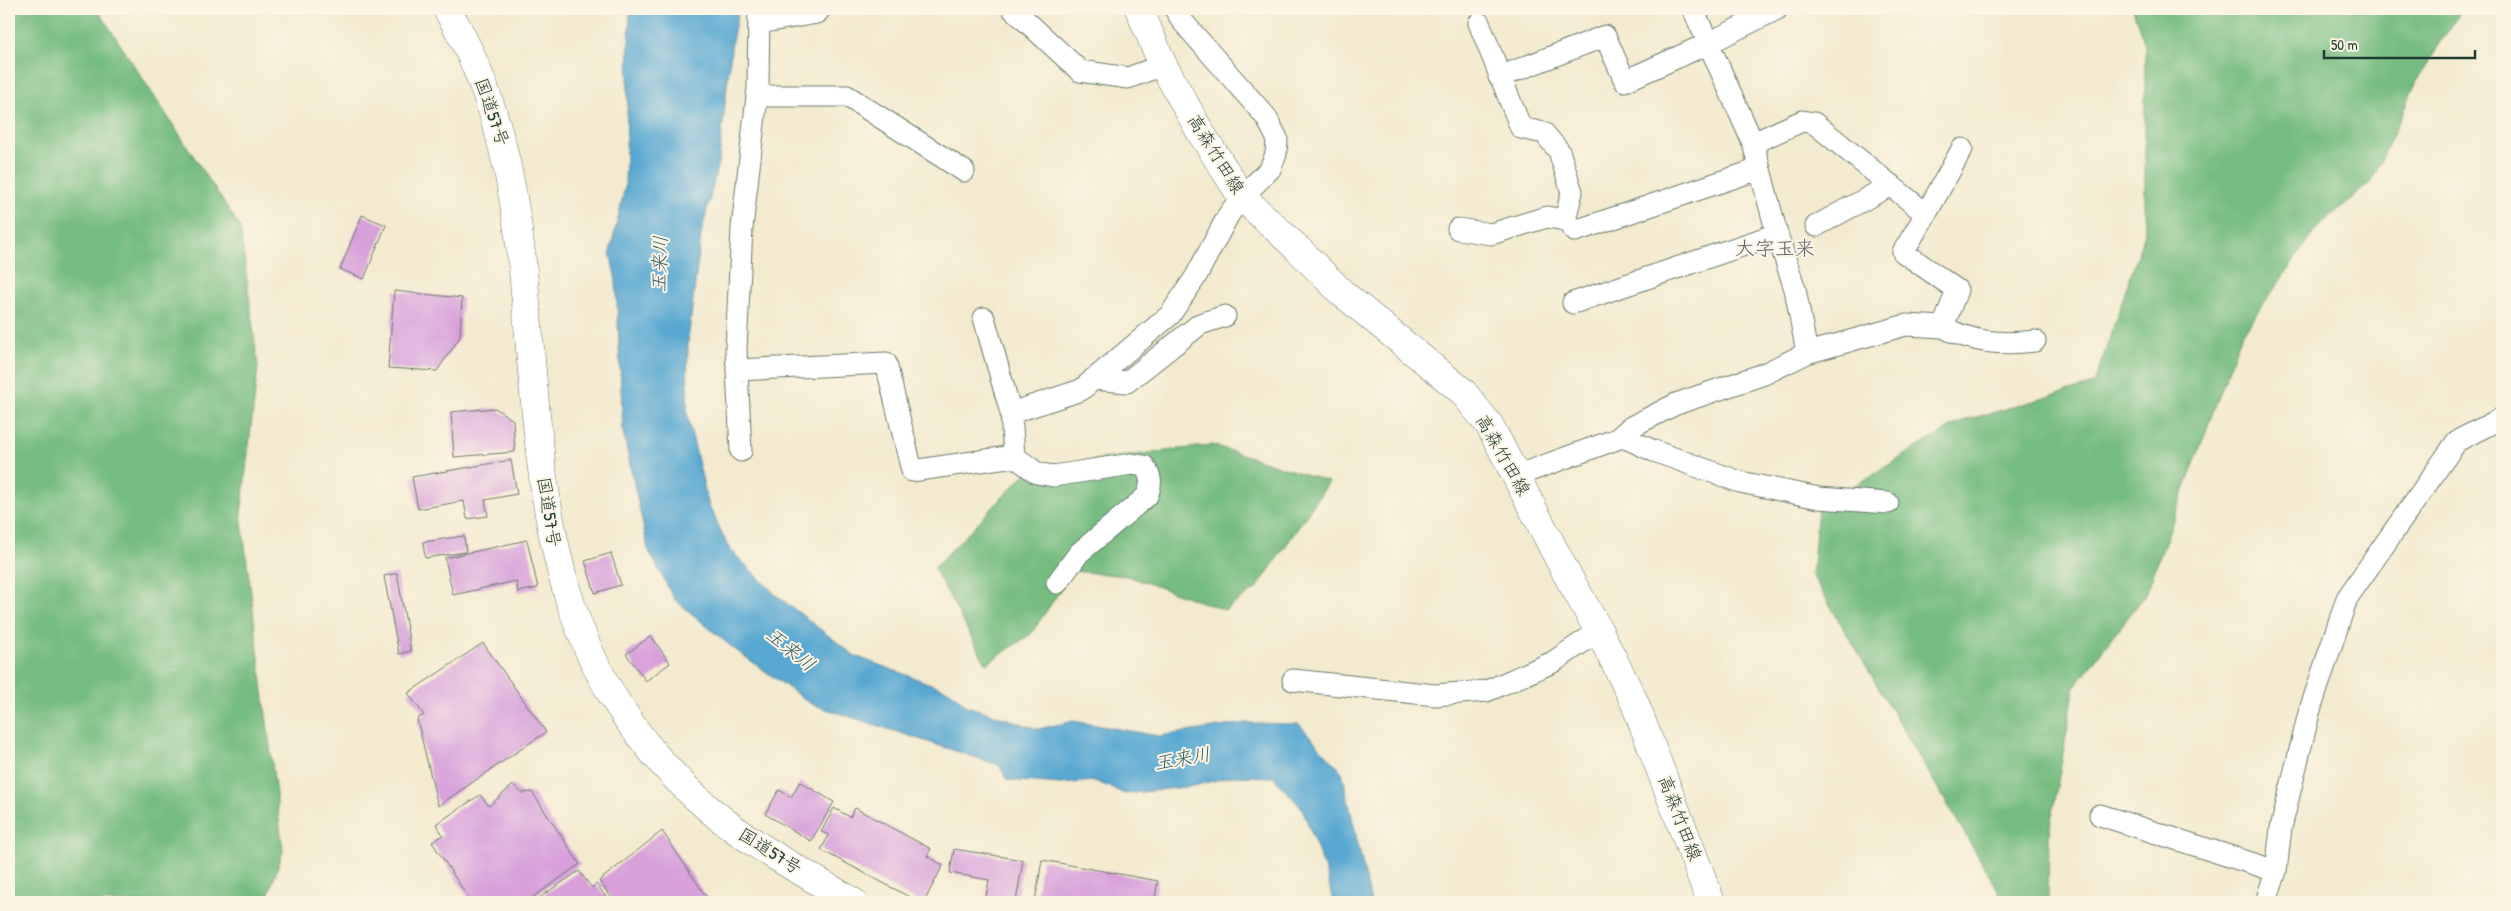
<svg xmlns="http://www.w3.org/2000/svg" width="2511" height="911" font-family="'Patrick Hand','Klee One',sans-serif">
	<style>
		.forest { fill: #75bc80; stroke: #4a7c5a }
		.water { fill: #58a8d2; stroke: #3c7283 }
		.building { fill: #d7a0db }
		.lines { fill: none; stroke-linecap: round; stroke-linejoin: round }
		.street-casing { stroke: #697a6a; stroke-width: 23 }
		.secondary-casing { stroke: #697a6a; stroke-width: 29 }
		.highway-casing { stroke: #697a6a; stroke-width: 29 }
		.street { stroke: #fff; stroke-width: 21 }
		.secondary { stroke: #fff; stroke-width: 28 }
		.highway { stroke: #fff; stroke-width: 28 }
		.labels { text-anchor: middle; stroke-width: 4; stroke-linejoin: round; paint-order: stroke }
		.street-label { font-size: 18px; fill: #1f3d34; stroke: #fcf5e5 }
		.water-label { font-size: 19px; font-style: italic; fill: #305d63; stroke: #fcf5e5 }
		.quarter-label { font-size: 20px; fill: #5f606e; stroke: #fcf5e5 }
	</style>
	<rect width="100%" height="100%" fill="#fcf5e5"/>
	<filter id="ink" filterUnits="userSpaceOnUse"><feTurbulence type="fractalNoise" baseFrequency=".02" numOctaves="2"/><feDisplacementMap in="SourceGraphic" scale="10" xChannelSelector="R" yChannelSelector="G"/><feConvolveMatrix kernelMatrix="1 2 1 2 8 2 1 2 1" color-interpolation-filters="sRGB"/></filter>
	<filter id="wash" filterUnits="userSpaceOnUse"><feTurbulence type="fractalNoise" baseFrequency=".0096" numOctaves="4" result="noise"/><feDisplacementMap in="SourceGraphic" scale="20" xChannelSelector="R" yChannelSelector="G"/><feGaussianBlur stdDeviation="1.12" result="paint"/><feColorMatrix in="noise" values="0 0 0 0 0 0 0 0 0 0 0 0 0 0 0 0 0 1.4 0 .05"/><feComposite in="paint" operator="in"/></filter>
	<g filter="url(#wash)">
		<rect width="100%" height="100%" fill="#f3eacf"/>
		<path class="forest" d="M9,9H97L240,227L258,366L241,514L283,851L266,902H9Z
			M2133,9H2462L2418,78L2372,181L2318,227L2241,336L2146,594L2075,686L2049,832L2048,902H2005L1812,575L1818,508L1959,422L2094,384L2145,233V45Z
			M1213,445L1329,482L1257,588L1225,610L1127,576L1073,571L1031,634L986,664L934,568L1031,468Z"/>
		<path class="water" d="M630,9H739L732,41L719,159L701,235L688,341L687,414L708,503L729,548L776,595L855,656L950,691L967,706L1038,729L1073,721L1159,736L1246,723L1299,724L1342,772L1371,902H1333L1327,875L1302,808L1273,777L1232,776L1193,786L1125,794L1095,781L1060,784L1007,780L999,765L811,704L733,648L674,599L648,549L623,432L616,281L610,252L625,187Z"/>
		<g id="blocks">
			<path class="building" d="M362,215L386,225L364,279L340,269Z
				M394,291L462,298L460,337L437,371L388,368Z
				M495,408L513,420L515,452L454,457L451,412Z
				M511,460L517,494L485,500L488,516L467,519L464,501L418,509L412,477Z
				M464,536L466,552L425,558L423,542Z
				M527,540L538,588L518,592L516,581L453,595L445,558Z
				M611,553L621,585L595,593L585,561Z
				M397,573L411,651L399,654L384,576Z
				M651,636L670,663L646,681L626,654Z
				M483,643L546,732L438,806L417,719L424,715L408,693Z
				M800,782L834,802L811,841L765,814L779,790L791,797Z
				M513,785L522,793L532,792L580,864L526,902H471L432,842L443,835L436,824L480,795L489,806Z
				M834,808L850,817L855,808L931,849L927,856L943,865L924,902H919L821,850L829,835L821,832Z
				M662,831L710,902H615L599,881Z
				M954,849L1023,860L1016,902H985L989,880L950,873Z
				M1042,860L1158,881L1154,902H1035Z
				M579,871L592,888L596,884L610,902H533Z"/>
		</g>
	</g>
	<g filter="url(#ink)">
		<use href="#blocks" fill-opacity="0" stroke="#697a6a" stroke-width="1"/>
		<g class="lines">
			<defs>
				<path id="street" d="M1013,9L1080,71L1128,78L1163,65
					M1693,9L1753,143L1777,234L1795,289L1807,353
					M759,23L817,13L820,9
					M1479,23L1521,128L1544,133L1559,151L1572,192L1565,220
					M1499,77L1605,36L1625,81L1709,43L1777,9
					M758,96H847L964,171
					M1926,214L1962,149
					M1816,226L1891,185
					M1458,229L1491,234L1547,217L1565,220L1575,231L1759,169
					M1573,303L1777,234
					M984,318L1011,413L1081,390L1170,315L1195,278L1229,214L1242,197L1270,169L1276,154L1277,138L1266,117L1183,22L1175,9
					M1943,327C1973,343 2002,345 2035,341
					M737,370L886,363L912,471L1014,456L1011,413
					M1093,379L1127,382L1200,324L1225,316
					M1621,436L1654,451L1740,482L1819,498L1888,503
					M741,451L736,349L742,228L758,88L759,9
					M1014,456L1037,473L1053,476L1132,464L1144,466C1152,478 1152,483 1147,496L1079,553L1057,583
					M1516,476L1617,439L1631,427L1676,404L1764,374L1807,353L1906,325L1943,327L1957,290L1903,252L1926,214L1814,123L1802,121L1753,143
					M1293,680L1435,695L1487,691L1553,662L1599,631
					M2100,815L2276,871
					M2266,902L2276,871L2281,828L2309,713L2347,598L2457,441L2502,418"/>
				<path id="secondary" d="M1139,9L1163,65L1201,133L1242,197L1298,249L1342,293L1463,392L1490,426L1564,569L1599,631L1634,701L1711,902"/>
				<path id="highway" d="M447,9C501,101 517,197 526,302C544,501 545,667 709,809C752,846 805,873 853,902"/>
			</defs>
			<use href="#street" class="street-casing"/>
			<use href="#secondary" class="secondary-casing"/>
			<use href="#highway" class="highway-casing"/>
			<use href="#street" class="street"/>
			<use href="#secondary" class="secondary"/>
			<use href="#highway" class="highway"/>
		</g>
	</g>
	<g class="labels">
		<g class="street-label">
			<text transform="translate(492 112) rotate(71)" y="6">国道57号</text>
			<text transform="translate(1216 154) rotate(58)" y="6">高森竹田線</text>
			<text transform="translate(1503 455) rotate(60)" y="6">高森竹田線</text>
			<text transform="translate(549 512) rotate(81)" y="6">国道57号</text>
			<text transform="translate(1680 818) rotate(69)" y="6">高森竹田線</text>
			<text transform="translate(770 851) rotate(32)" y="6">国道57号</text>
		</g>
		<g class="water-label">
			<text transform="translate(659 264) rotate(-88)" y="7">玉来川</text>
			<text transform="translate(791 649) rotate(39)" y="7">玉来川</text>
			<text transform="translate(1182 758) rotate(-10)" y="7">玉来川</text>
		</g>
		<g class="quarter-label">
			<text x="1775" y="255">大字玉来</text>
		</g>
	</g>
	<rect width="2511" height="911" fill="none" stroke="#fcf5e5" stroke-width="30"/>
	<path d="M2324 50v8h151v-8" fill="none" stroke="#1f3d34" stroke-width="2.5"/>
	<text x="2331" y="50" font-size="15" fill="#1f3d34" stroke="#fcf5e5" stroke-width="4" paint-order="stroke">50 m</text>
</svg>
